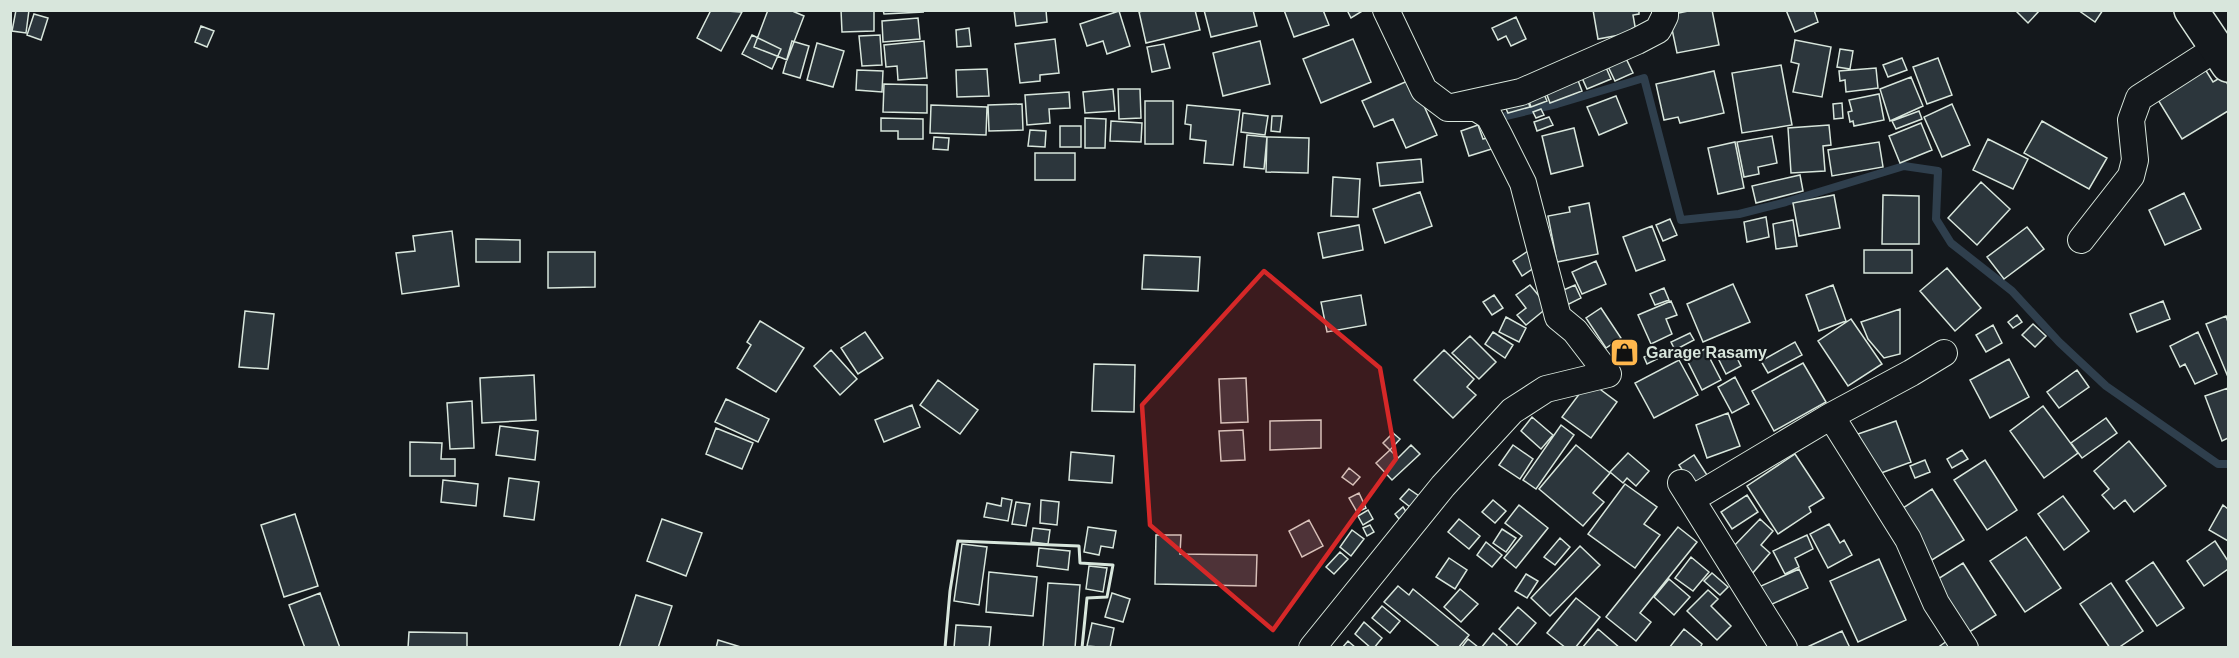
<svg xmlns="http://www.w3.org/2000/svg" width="2239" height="658" font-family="Arial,sans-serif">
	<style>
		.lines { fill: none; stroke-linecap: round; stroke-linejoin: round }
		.stream { stroke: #2f3f4d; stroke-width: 8 }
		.building { fill: #2c363c; stroke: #d8e6dc; stroke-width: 1.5 }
		.street-casing { stroke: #d8e6dc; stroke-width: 28 }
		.secondary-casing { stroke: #d8e6dc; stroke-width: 36 }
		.street { stroke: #14181c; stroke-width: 26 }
		.secondary { stroke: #14181c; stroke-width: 33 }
		.wall { stroke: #d8e6dc; stroke-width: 3 }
		.marked { fill: #d62828; fill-opacity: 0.2; stroke: #d62828; stroke-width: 4.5; stroke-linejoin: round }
		.labels { text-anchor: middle; stroke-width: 4.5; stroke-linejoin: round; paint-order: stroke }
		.poi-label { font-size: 16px; font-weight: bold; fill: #d8e6dc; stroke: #14181c; text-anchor: start }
	</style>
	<rect width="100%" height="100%" fill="#14181c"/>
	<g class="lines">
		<path class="stream" d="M1506,116L1557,104L1644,78L1681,220L1739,214L1786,202L1904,166L1938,171L1936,219L1951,243L2012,291L2059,342L2106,386L2218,464H2228"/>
	</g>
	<path class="building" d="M16,10H29L26,33L12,31Z
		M711,10L742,12L721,51L697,38Z
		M768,10H790L804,16L787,60L754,47Z
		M841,10H874V31L842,32Z
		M883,10H922L923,12L884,14Z
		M1014,10H1046L1047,22L1016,26Z
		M1146,10H1195L1200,30L1146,43L1139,12Z
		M1204,10H1253L1257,26L1211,37Z
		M1284,10H1323L1329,25L1294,37Z
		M1347,10H1364L1351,18Z
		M1593,10H1639V14L1633,15L1636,32L1598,39Z
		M1693,10H1712L1719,45L1677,53L1669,15Z
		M1786,10H1814L1818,22L1795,32Z
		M2015,10H2040L2028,23Z
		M2078,10H2103L2095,22Z
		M1119,11L1130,46L1107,54L1103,41L1087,46L1080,24Z
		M34,14L48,18L41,40L27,35Z
		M1516,17L1526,39L1511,46L1506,36L1498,40L1492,28Z
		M918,18L920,39L883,42L882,21Z
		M201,26L214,31L207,47L195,42Z
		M969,28L971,46L957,47L956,30Z
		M752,35L781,49L772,69L742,54Z
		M880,35L882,65L862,66L859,36Z
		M1055,39L1059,73L1040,75V81L1020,83L1015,44Z
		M1353,39L1371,82L1321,103L1303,59Z
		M1795,40L1831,47L1822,97L1793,92L1799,64L1791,62Z
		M792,41L809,46L800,78L783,73Z
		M924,41L927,78L898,80L897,66L886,67L884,45Z
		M1260,41L1270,84L1223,96L1213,53Z
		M817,43L844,51L833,87L807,80Z
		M1164,44L1170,68L1152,72L1147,47Z
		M1840,49L1853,51L1850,69L1837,67Z
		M1622,50L1633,73L1615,81L1604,58Z
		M1602,58L1611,79L1587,89L1578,69Z
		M1902,58L1907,70L1888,77L1883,65Z
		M1938,58L1952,95L1927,104L1913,67Z
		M2200,61L2213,82L2223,76L2228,85V111L2182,139L2152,90Z
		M1781,65L1792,125L1742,133L1732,73Z
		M1876,68L1878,88L1846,92L1845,80L1840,81L1839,71Z
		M987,69L989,96L957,97L956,70Z
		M857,70L883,71L882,92L856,90Z
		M1714,71L1724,113L1680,123L1678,117L1664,120L1656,84Z
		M1576,75L1582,91L1550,103L1544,87Z
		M1911,77L1923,106L1890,121L1880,89Z
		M1412,79L1437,135L1406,148L1393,119L1374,127L1362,101Z
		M884,84L927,85V113L883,112Z
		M1541,87L1547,101L1531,107L1526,93Z
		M1113,89L1115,111L1085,113L1083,92Z
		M1118,89H1140L1141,118L1119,119Z
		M1069,92L1070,108L1049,109L1050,123L1027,125L1025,95Z
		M1525,93L1530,107L1508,113L1503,102Z
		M1879,94L1884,120L1854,126L1853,121L1850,122L1848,112L1852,111L1849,100Z
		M1616,96L1627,123L1599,135L1587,107Z
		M1145,101H1173V144H1145Z
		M1842,103L1843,118L1834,119L1833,104Z
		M1022,104L1023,130L989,131L988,105Z
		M1952,104L1970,145L1942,157L1924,117Z
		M931,105L987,107L986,135L930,133Z
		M1187,105L1240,110L1233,165L1204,163L1206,141L1190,139L1191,125L1185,124Z
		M1541,109L1544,115L1536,118L1533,112Z
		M1919,111L1922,119L1896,129L1892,121Z
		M1243,113L1268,116L1265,135L1241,132Z
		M1272,116H1282L1280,132L1271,131Z
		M1549,117L1553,125L1537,131L1534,122Z
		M881,118L923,119V139H898V131H881Z
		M1085,118L1106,119L1105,148H1085Z
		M1111,121L1142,123L1141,142L1110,141Z
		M2042,121L2107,158L2089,189L2024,153Z
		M1921,123L1932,150L1900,163L1889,136Z
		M1478,125L1483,139L1494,136L1498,147L1469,156L1461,131Z
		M1829,125L1831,145L1823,146L1825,171L1791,173L1788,128Z
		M1060,126H1081V147H1060Z
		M1574,128L1583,166L1551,174L1542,136Z
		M1030,130L1046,131L1045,147L1028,146Z
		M1247,135L1267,137L1264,169L1244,167Z
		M1772,136L1777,163L1758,167L1759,174L1744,177L1737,142Z
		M934,137L949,138L948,150L933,149Z
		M1267,137L1309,138L1308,173L1266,172Z
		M1988,139L2028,159L2013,189L1973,170Z
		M1735,142L1744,188L1718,194L1708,148Z
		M1879,142L1883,167L1832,176L1828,150Z
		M1035,153H1075V180H1035Z
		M1421,159L1423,182L1380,186L1377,163Z
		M1800,175L1803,191L1756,203L1752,186Z
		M1333,177L1360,179L1358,217L1331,216Z
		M1981,182L2010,209L1977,245L1948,218Z
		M1420,192L1432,226L1385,243L1373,209Z
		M2184,193L2201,229L2165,245L2149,210Z
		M1834,195L1840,228L1799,236L1793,203Z
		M1883,195L1919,196V244H1882Z
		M1589,203L1598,254L1557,262L1548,216L1570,212L1569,207Z
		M1766,217L1769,237L1747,242L1744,222Z
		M1670,219L1677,235L1663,241L1656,225Z
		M1793,220L1797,246L1776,249L1773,224Z
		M1359,225L1363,250L1323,258L1318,233Z
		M1652,226L1665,260L1636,271L1623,237Z
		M2027,227L2044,249L2004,279L1987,257Z
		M452,231L459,286L402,294L396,253L415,251L413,236Z
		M476,239L520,240V262H476Z
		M1531,249L1540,264L1522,276L1513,261Z
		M1864,250H1912V273H1864Z
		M548,252H595V287L548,288Z
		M1144,255L1200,257L1198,291L1142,289Z
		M1596,261L1606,284L1582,294L1572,272Z
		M1947,268L1981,308L1955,331L1920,291Z
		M1733,284L1750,322L1703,342L1687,304Z
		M1530,285L1548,307L1526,325L1517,315L1526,308L1516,295Z
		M1575,285L1581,298L1565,306L1559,292Z
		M1833,285L1846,321L1819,331L1806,295Z
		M1664,288L1669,300L1655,305L1650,294Z
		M1361,295L1366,325L1327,332L1321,302Z
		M1494,295L1503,308L1492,315L1483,302Z
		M1671,301L1677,315L1666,319L1672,334L1651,344L1638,315Z
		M2163,301L2170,319L2137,332L2130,314Z
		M1601,308L1621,338L1606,348L1586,318Z
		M1900,309V354L1884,358L1868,339L1861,322Z
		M245,311L274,314L268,369L239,367Z
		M2017,315L2022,322L2013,328L2008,322Z
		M2226,316L2228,322V377L2206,324Z
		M1506,317L1526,328L1519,342L1499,332Z
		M1851,319L1882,364L1848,386L1818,341Z
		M760,321L804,348L776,392L737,368L751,345L747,342Z
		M2033,324L2046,336L2035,347L2022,335Z
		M1993,325L2002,343L1986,352L1976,335Z
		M865,332L883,358L858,374L841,348Z
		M1493,332L1513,345L1505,358L1485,344Z
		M2198,332L2217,374L2195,384L2185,364L2180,367L2170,346Z
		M1690,333L1694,340L1675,350L1671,342Z
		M1470,336L1496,362L1479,379L1452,353Z
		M1795,342L1802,355L1768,373L1761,361Z
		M1659,349L1663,356L1647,364L1644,357Z
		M1705,349L1721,380L1702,390L1686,358Z
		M831,350L857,379L840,395L814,366Z
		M1444,350L1474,379L1467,387L1476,395L1453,418L1414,380Z
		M1733,350L1741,366L1726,374L1718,358Z
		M2009,359L2029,397L1990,418L1970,380Z
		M1679,360L1698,395L1654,418L1635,383Z
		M1803,363L1826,402L1774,431L1752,391Z
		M1094,364L1135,365L1134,412L1092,411Z
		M2077,370L2089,387L2059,408L2047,392Z
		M534,375L536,420L482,423L480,378Z
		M1735,377L1749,404L1732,413L1718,387Z
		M1246,378L1248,422L1221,423L1219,379Z
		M938,380L978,410L960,434L920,405Z
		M1589,381L1617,402L1591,438L1562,417Z
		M2228,388V438L2222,441L2205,396Z
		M726,399L769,419L758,442L715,422Z
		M472,401L474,448L450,449L447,403Z
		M912,405L920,427L884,442L875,420Z
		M2043,406L2078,453L2044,478L2010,431Z
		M1728,413L1740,446L1707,458L1696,425Z
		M1532,417L1553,435L1541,449L1521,431Z
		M2106,418L2117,433L2082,458L2071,443Z
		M1321,420V448L1270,450V421Z
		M1896,421L1911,462L1873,476L1858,434Z
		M1561,425L1574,435L1536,489L1523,480Z
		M500,426L538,431L535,460L496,455Z
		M716,428L753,443L742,469L706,454Z
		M1243,430L1245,460L1221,461L1219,431Z
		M1393,433L1400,439L1390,450L1383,443Z
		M2129,441L2166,486L2134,512L2125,500L2114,509L2102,495L2109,489L2094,471Z
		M410,442L442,443L441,459H455V476H410Z
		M1411,445L1420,454L1392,480L1376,463L1390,450L1398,458Z
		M1513,445L1533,459L1520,479L1499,465Z
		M1576,445L1610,473L1593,493L1604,502L1583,526L1539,489Z
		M1962,450L1968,459L1952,468L1947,459Z
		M1071,452L1114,456L1112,483L1069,480Z
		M1628,453L1649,471L1636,486L1627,478L1623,483L1610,472Z
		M1795,454L1824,498L1809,507L1811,512L1778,534L1747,486Z
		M1694,455L1707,475L1692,485L1679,465Z
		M1925,460L1930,472L1915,478L1910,466Z
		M1985,460L2017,510L1987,530L1954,480Z
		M1349,468L1360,477L1353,485L1342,477Z
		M509,478L539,482L534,520L504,516Z
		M443,480L478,484L476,506L441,502Z
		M1625,484L1657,507L1644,524L1660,535L1635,568L1588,534Z
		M1409,489L1419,496L1410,507L1400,499Z
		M1932,489L1964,540L1932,560L1900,510Z
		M1359,493L1366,508L1357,512L1349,498Z
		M1747,495L1758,512L1732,529L1721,512Z
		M2063,496L2089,531L2064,550L2038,514Z
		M1002,498L1012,500L1008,521L984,517L987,503L1001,506Z
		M1041,500L1059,502L1057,525L1040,523Z
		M1493,500L1506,511L1495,523L1482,512Z
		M1016,502L1030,504L1026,526L1012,524Z
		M1519,505L1548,528L1516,568L1504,558L1522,536L1505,523Z
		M2223,505L2228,509V541L2209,530Z
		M1403,507L1407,513L1399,519L1395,514Z
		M1368,510L1373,519L1363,525L1358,516Z
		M295,514L318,586L284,597L261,525Z
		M662,519L702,533L686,576L647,561Z
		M1459,519L1480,536L1469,549L1448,532Z
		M1760,519L1773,531L1761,545L1770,553L1751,575L1731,549Z
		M1309,520L1323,546L1302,557L1289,531Z
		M1829,524L1840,543L1844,540L1852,555L1828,568L1810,534Z
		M1370,525L1374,532L1367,536L1363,528Z
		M1088,527L1116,531L1113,548L1101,546L1099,555L1084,552Z
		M1678,527L1697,542L1640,613L1651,622L1636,641L1606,617Z
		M1033,528L1050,530L1048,544L1031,542Z
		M1502,529L1516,538L1506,552L1493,543Z
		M1352,530L1364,539L1351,556L1340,547Z
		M1156,535H1181L1180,554L1257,555L1256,586L1155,584Z
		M1807,535L1813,549L1795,558L1799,567L1785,574L1773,551Z
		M2026,537L2061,588L2025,612L1990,561Z
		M1560,538L1570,547L1555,565L1544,557Z
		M2215,541L2228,561V569L2204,586L2187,561Z
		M1486,542L1502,555L1492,567L1477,555Z
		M962,544L987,547L979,605L954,601Z
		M1580,546L1600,565L1550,616L1531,598Z
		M1039,548L1070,551L1068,570L1037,566Z
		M1340,552L1348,559L1334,574L1326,567Z
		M1691,557L1709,572L1693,591L1675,578Z
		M1449,558L1467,570L1455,589L1436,577Z
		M1879,559L1906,620L1858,642L1830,581Z
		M2153,562L2184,608L2157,626L2126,581Z
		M1963,563L1996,615L1963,636L1930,584Z
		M1089,566L1107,568L1103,592L1086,589Z
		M1799,569L1808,588L1761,609L1752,590Z
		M989,572L1037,577L1033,616L986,612Z
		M1712,573L1728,587L1720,595L1704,581Z
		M1526,574L1538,581L1527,598L1515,591Z
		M1669,579L1690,597L1674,615L1654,597Z
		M1048,583L1080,585L1075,648H1043Z
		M2111,583L2143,631L2118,648H2110L2080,604Z
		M1398,586L1409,595L1413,589L1469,635L1458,648H1441L1384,602Z
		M1460,589L1478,604L1461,622L1444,607Z
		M1708,590L1718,599L1711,606L1731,626L1717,640L1687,611Z
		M320,593L340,648H305L289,605Z
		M1112,593L1130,599L1123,622L1105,617Z
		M636,595L672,606L658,648H619Z
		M1576,598L1600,617L1575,648H1566L1547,633Z
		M1382,606L1400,621L1390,633L1372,618Z
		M1518,607L1536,623L1517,645L1499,629Z
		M1364,622L1382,638L1374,648H1371L1355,634Z
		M1092,623L1114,628L1110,648L1087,646Z
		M956,625L991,627L989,648H954Z
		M1598,629L1620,648H1582Z
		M1684,629L1702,644L1700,648H1669Z
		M1842,631L1850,648H1805Z
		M409,632L467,633V648H408Z
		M1493,633L1507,645L1506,648H1481Z
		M1468,639L1478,647V648H1461Z
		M718,640L744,648H716Z
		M1348,641L1356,648H1342Z
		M1947,641L1951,648H1937Z"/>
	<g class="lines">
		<defs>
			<path id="street" d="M1386,10L1424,90L1448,108L1521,92L1637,41L1658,30L1665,16V10
				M2081,240L2131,176L2135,160L2131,120L2139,98L2217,48
				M1831,416L1908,539L1936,603L1965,648
				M1681,483L1784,648
				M1692,499L1831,416L1911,373L1944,353
				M1312,648L1443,486L1512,411L1546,389L1608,374L1575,331L1558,317L1523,183L1499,135L1489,116L1476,108H1448"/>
			<path id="secondary" d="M2191,10L2228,65"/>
		</defs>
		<use href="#street" class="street-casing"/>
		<use href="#secondary" class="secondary-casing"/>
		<use href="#street" class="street"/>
		<use href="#secondary" class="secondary"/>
		<path class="wall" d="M945,648L950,591L958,541L1079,546L1080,563L1113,565L1107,597L1087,598L1082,648"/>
	</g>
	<path class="marked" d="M1264,271L1380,368L1396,459L1273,630L1150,525L1142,405Z"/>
	<defs>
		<symbol id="shop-square" viewBox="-11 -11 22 22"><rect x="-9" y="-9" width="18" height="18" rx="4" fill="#ffb74d" stroke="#14181c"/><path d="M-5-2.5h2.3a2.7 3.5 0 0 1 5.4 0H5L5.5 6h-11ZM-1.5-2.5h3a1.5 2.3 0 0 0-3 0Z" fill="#111"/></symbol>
	</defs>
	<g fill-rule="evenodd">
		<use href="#shop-square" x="1608" y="336" width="33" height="33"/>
	</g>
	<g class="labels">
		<g class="poi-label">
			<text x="1646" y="358">Garage Rasamy</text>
		</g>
	</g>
	<rect width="2239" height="658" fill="none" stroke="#d8e6dc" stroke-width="24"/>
</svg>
